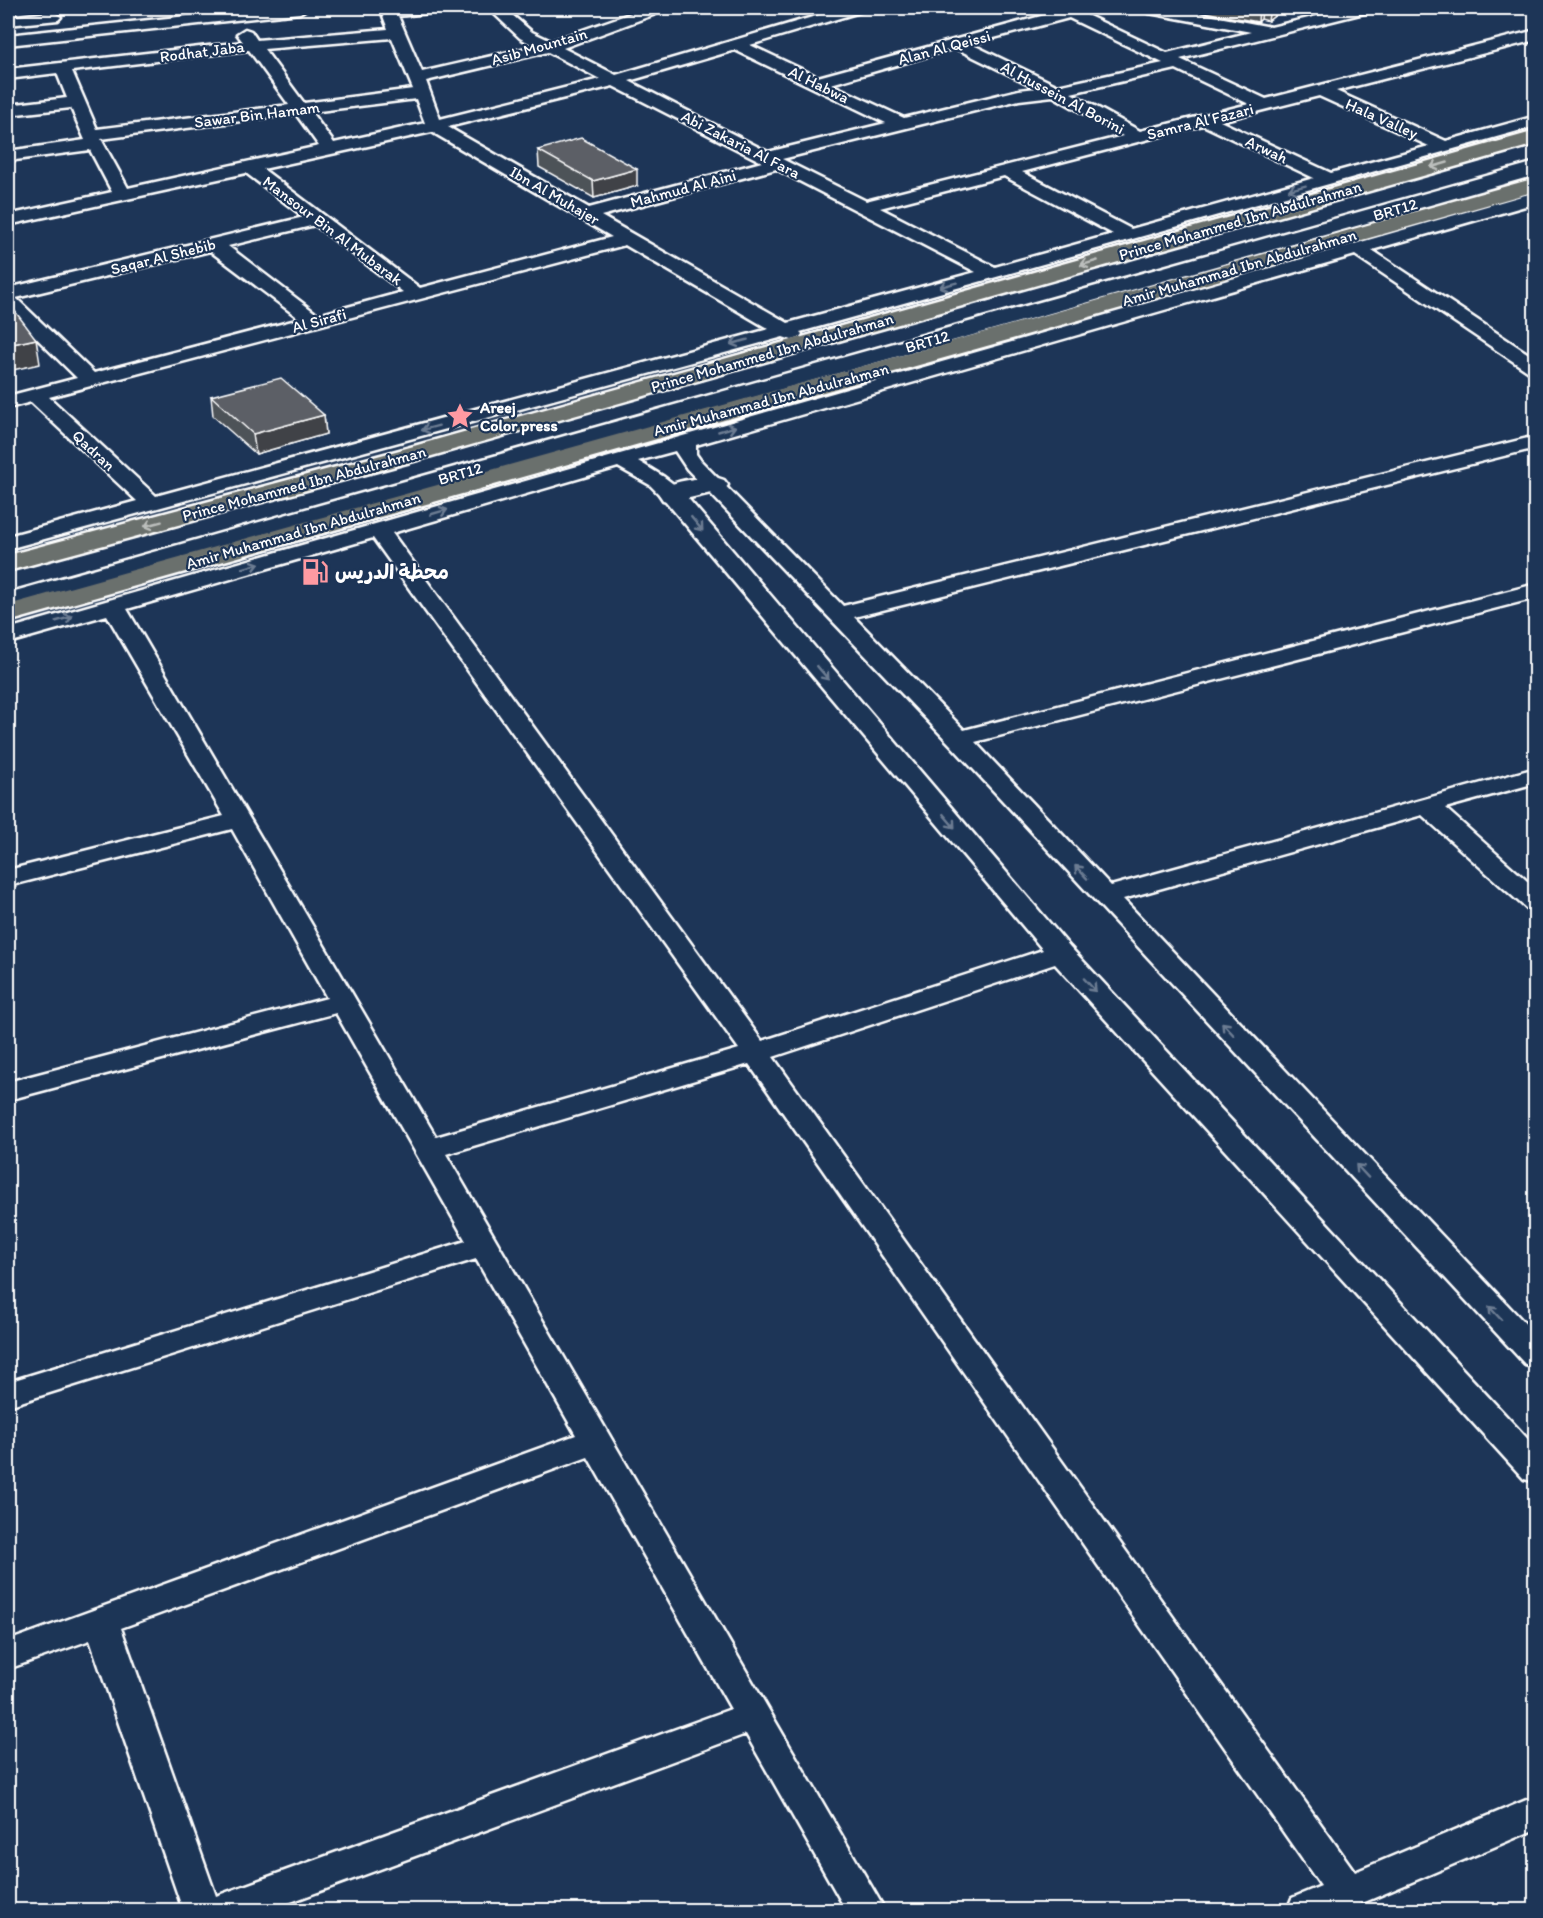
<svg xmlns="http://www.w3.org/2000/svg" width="1543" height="1918" font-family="Itim,'Playpen Sans Arabic',sans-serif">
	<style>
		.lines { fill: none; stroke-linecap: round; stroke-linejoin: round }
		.minor-casing { stroke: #fff; stroke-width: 5 }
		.tertiary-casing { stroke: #fff; stroke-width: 5 }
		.secondary-casing { stroke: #fff; stroke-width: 5 }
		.primary-casing { stroke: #fff; stroke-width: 5 }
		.minor { fill: #1d3557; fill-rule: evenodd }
		.tertiary { fill: #1d3557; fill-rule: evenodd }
		.secondary { fill: #1d3557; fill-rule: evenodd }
		.primary { fill: #6b706d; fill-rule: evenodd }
		.wall { fill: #4e5258; stroke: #fff; stroke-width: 1.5 }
		.shaded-wall { fill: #404247; stroke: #fff; stroke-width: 1.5 }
		.building { fill: #5b5f66; stroke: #fff; stroke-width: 1.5 }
		.oneway { stroke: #bcbfbd }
		.oneway2 { stroke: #6c7c92 }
		.labels { text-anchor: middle; stroke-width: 4.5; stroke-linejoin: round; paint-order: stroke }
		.far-street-label { font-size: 16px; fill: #fff; stroke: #1d3557 }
		.far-poi-label { font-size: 16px; font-weight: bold; fill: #fff; stroke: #1d3557; text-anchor: start }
		.poi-label { font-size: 20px; font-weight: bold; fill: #fff; stroke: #1d3557; text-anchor: start }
	</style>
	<rect width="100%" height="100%" fill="#1d3557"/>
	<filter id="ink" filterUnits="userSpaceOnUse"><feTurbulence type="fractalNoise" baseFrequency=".0167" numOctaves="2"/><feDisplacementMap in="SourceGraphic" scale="12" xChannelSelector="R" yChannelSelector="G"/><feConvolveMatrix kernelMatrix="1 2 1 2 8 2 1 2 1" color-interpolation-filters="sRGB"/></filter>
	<g filter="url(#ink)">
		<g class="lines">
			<defs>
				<path id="minor" d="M263,8H308L300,13L8,45V35Z
					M380,8H438L430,13L398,16L422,72L535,46L520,38L488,8H504L532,32L551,41L646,8H666L664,11L563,48L616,75L843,8H865L863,11L750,45L818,77L1056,12L1052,8L1076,10L1167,53L1251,32L1149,13L1144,11L1142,8H1171L1271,27L1351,8H1374L1372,11L1180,59L1266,99L1536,30V40L1336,91L1446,141L1536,116V126L800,332L802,334L799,338L792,340L783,337L8,549V536L137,501L31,402L8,408V396L77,378L8,310V288L304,217L246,173L8,225V215L112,192L90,150L8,161V151L85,140L71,108L8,115V105L67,98L57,73L8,79V69L243,42L237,34L245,29L251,31L257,40L388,29ZM1069,18L1163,63L1058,86L971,44ZM392,38L413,89L304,103L264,49ZM955,48L1037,88L1019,90L904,118L831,84ZM249,50L289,105L97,129L72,71ZM735,50L886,123L768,152L629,81ZM548,52L600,79L440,119L426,81ZM1176,69L1249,104L1140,131L1071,93ZM613,86L762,162L589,208L448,127ZM1053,96L1123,136L866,201L782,159L1019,100ZM1319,96L1429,146L1331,173L1220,121ZM416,99L425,123L334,143L311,112ZM296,114L319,146L128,188L101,139ZM1203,125L1314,178L1131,229L1022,172ZM432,132L612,237L420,288L263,169ZM776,169L976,272L788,323L601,216ZM1004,176L1113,234L995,267L880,208ZM315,225L403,292L318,315L228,246ZM625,245L769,329L156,496L49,397ZM210,251L300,319L94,373L16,298Z
					M53,12L61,17L58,20L8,25V17Z
					M1536,192V203L1372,250L1536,359V374L1529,372L1355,255L696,445V454L701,461L843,606L1536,436V448L854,617L964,730L1536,584V598L975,742L1111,886L1536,768V783L1445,808L1536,889V911L1527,909L1422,815L1123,899L1536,1335V1367L1525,1364L950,744L687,469L675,451L638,461L664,477L680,489L1070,947L1536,1448V1482L1524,1479L1055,964L773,1057L1355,1872L1536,1796V1829L1346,1910H1287L1292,1898L1321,1886L749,1064L446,1154L885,1910H846L746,1734L269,1910H183L90,1640L8,1669V1641L576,1435L476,1259L8,1406V1382L466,1241L336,1013L8,1100V1082L327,998L232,829L8,886V870L224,816L107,615L8,643V629ZM618,467L650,485L664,499L1043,950L762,1041L392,533ZM373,538L739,1049L436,1137L127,609ZM588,1457L731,1709L216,1896L121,1628Z"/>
				<path id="tertiary" d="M715,477L724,480L728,485L724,490L672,502L663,500L659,494C669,479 698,479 715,477Z"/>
				<path id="secondary" d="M1536,162V175L8,609V593Z"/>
				<path id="primary" d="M1536,131V144L414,461L8,571V555L396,451Z
					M1536,178V191L8,622V605Z"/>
			</defs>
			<use href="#minor" class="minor-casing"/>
			<use href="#tertiary" class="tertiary-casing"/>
			<use href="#secondary" class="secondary-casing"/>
			<use href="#primary" class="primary-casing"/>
			<use href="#minor" class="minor"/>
			<use href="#tertiary" class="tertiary"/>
			<use href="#secondary" class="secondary"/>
			<use href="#primary" class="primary"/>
		</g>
		<path class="wall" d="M1183,8H1295L1285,15L1278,13L1268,21L1261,19L1258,22Z
			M538,150L637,186L594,198L539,167Z
			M211,396L324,415L326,434L256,454L213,416Z"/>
		<path class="shaded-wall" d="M1259,8H1262L1261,19L1258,22Z
			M1270,8H1279L1278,13L1268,21Z
			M1286,8H1295L1285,15Z
			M637,169V186L594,198L593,181Z
			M36,339L40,364L8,371V345Z
			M324,415L326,434L256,454L253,434Z"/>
		<path class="building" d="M581,138L637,169L593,181L538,150Z
			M8,302L36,339L8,345Z
			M281,378L324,415L253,434L211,396Z"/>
		<defs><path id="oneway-shaft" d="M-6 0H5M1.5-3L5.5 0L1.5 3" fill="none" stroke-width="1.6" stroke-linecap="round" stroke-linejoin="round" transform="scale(1.5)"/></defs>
		<g class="oneway">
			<use href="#oneway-shaft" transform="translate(1439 165) rotate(164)"/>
			<use href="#oneway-shaft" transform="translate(1089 263) rotate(164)"/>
			<use href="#oneway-shaft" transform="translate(153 524) rotate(165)"/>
		</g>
		<g class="oneway2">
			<use href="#oneway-shaft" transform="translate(1297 188) rotate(165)"/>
			<use href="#oneway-shaft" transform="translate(948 285) rotate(165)"/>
			<use href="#oneway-shaft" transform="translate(739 342) rotate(165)"/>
			<use href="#oneway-shaft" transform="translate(430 428) rotate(165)"/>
			<use href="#oneway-shaft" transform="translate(727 429) rotate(-16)"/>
			<use href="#oneway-shaft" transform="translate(439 512) rotate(-16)"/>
			<use href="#oneway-shaft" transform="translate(697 524) rotate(50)"/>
			<use href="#oneway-shaft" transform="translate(251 566) rotate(-16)"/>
			<use href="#oneway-shaft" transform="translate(64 619) rotate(-16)"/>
			<use href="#oneway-shaft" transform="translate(823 673) rotate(50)"/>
			<use href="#oneway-shaft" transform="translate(949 821) rotate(50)"/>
			<use href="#oneway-shaft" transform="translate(1081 872) rotate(-133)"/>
			<use href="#oneway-shaft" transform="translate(1090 985) rotate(47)"/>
			<use href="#oneway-shaft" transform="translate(1228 1029) rotate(-133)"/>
			<use href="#oneway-shaft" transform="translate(1362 1171) rotate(-133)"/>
			<use href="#oneway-shaft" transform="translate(1495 1313) rotate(-133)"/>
		</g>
	</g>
	<defs>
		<symbol id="sight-bare" viewBox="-9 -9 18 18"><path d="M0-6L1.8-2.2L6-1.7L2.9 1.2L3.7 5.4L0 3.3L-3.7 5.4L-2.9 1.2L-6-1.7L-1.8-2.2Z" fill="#ff9aa2" stroke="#1d3557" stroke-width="2.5" paint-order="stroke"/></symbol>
		<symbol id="fuel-bare" viewBox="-9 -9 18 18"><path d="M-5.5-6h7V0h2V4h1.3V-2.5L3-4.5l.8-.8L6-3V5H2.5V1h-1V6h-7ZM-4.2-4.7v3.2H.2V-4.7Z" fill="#ff9aa2" stroke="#1d3557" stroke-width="2.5" paint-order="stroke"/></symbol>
	</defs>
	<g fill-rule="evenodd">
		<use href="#sight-bare" x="441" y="397" width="38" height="38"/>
		<use href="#fuel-bare" x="296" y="553" width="38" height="38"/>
	</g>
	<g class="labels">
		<g class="far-street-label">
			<text transform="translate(539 46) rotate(-16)" y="6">Asib Mountain</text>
			<text transform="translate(944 47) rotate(-15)" y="6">Alan Al Qeissi</text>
			<text transform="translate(202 51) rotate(-7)" y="6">Rodhat Jaba</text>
			<text transform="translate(819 84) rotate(26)" y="6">Al Habwa</text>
			<text transform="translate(1063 97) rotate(28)" y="6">Al Hussein Al Borini</text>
			<text transform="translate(257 114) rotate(-7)" y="6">Sawar Bin Hamam</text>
			<text transform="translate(1382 118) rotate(24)" y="6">Hala Valley</text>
			<text transform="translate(1200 121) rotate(-14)" y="6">Samra Al Fazari</text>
			<text transform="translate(741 144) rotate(27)" y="6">Abi Zakaria Al Fara</text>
			<text transform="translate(1267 149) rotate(25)" y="6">Arwah</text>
			<text transform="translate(683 188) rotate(-15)" y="6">Mahmud Al Aini</text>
			<text transform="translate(555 195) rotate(30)" y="6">Ibn Al Muhajer</text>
			<text transform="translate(1395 209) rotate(-16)" y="6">BRT12</text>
			<text transform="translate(1240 220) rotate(-16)" y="6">Prince Mohammed Ibn Abdulrahman</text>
			<text transform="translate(333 230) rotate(37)" y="6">Mansour Bin Al Mubarak</text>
			<text transform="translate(163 256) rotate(-14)" y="6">Saqar Al Shebib</text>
			<text transform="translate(1239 267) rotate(-16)" y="6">Amir Muhammad Ibn Abdulrahman</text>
			<text transform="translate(319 320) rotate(-15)" y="6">Al Sirafi</text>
			<text transform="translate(927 341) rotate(-16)" y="6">BRT12</text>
			<text transform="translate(772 352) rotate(-16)" y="6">Prince Mohammed Ibn Abdulrahman</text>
			<text transform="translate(771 399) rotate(-15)" y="6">Amir Muhammad Ibn Abdulrahman</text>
			<text transform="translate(94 450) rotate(43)" y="6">Qadran</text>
			<text transform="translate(460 473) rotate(-16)" y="6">BRT12</text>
			<text transform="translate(304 483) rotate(-15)" y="6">Prince Mohammed Ibn Abdulrahman</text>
			<text transform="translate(303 530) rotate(-16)" y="6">Amir Muhammad Ibn Abdulrahman</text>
		</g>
		<g class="far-poi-label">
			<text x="480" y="413">Areej<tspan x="480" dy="18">Color press</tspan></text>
		</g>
		<g class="poi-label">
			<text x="335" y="579">محطة الدريس</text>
		</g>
	</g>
	<rect width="1543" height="1918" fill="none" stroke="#1d3557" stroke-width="30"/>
	<rect x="15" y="15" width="1513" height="1888" fill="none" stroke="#fff" stroke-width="2" filter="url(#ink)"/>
</svg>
